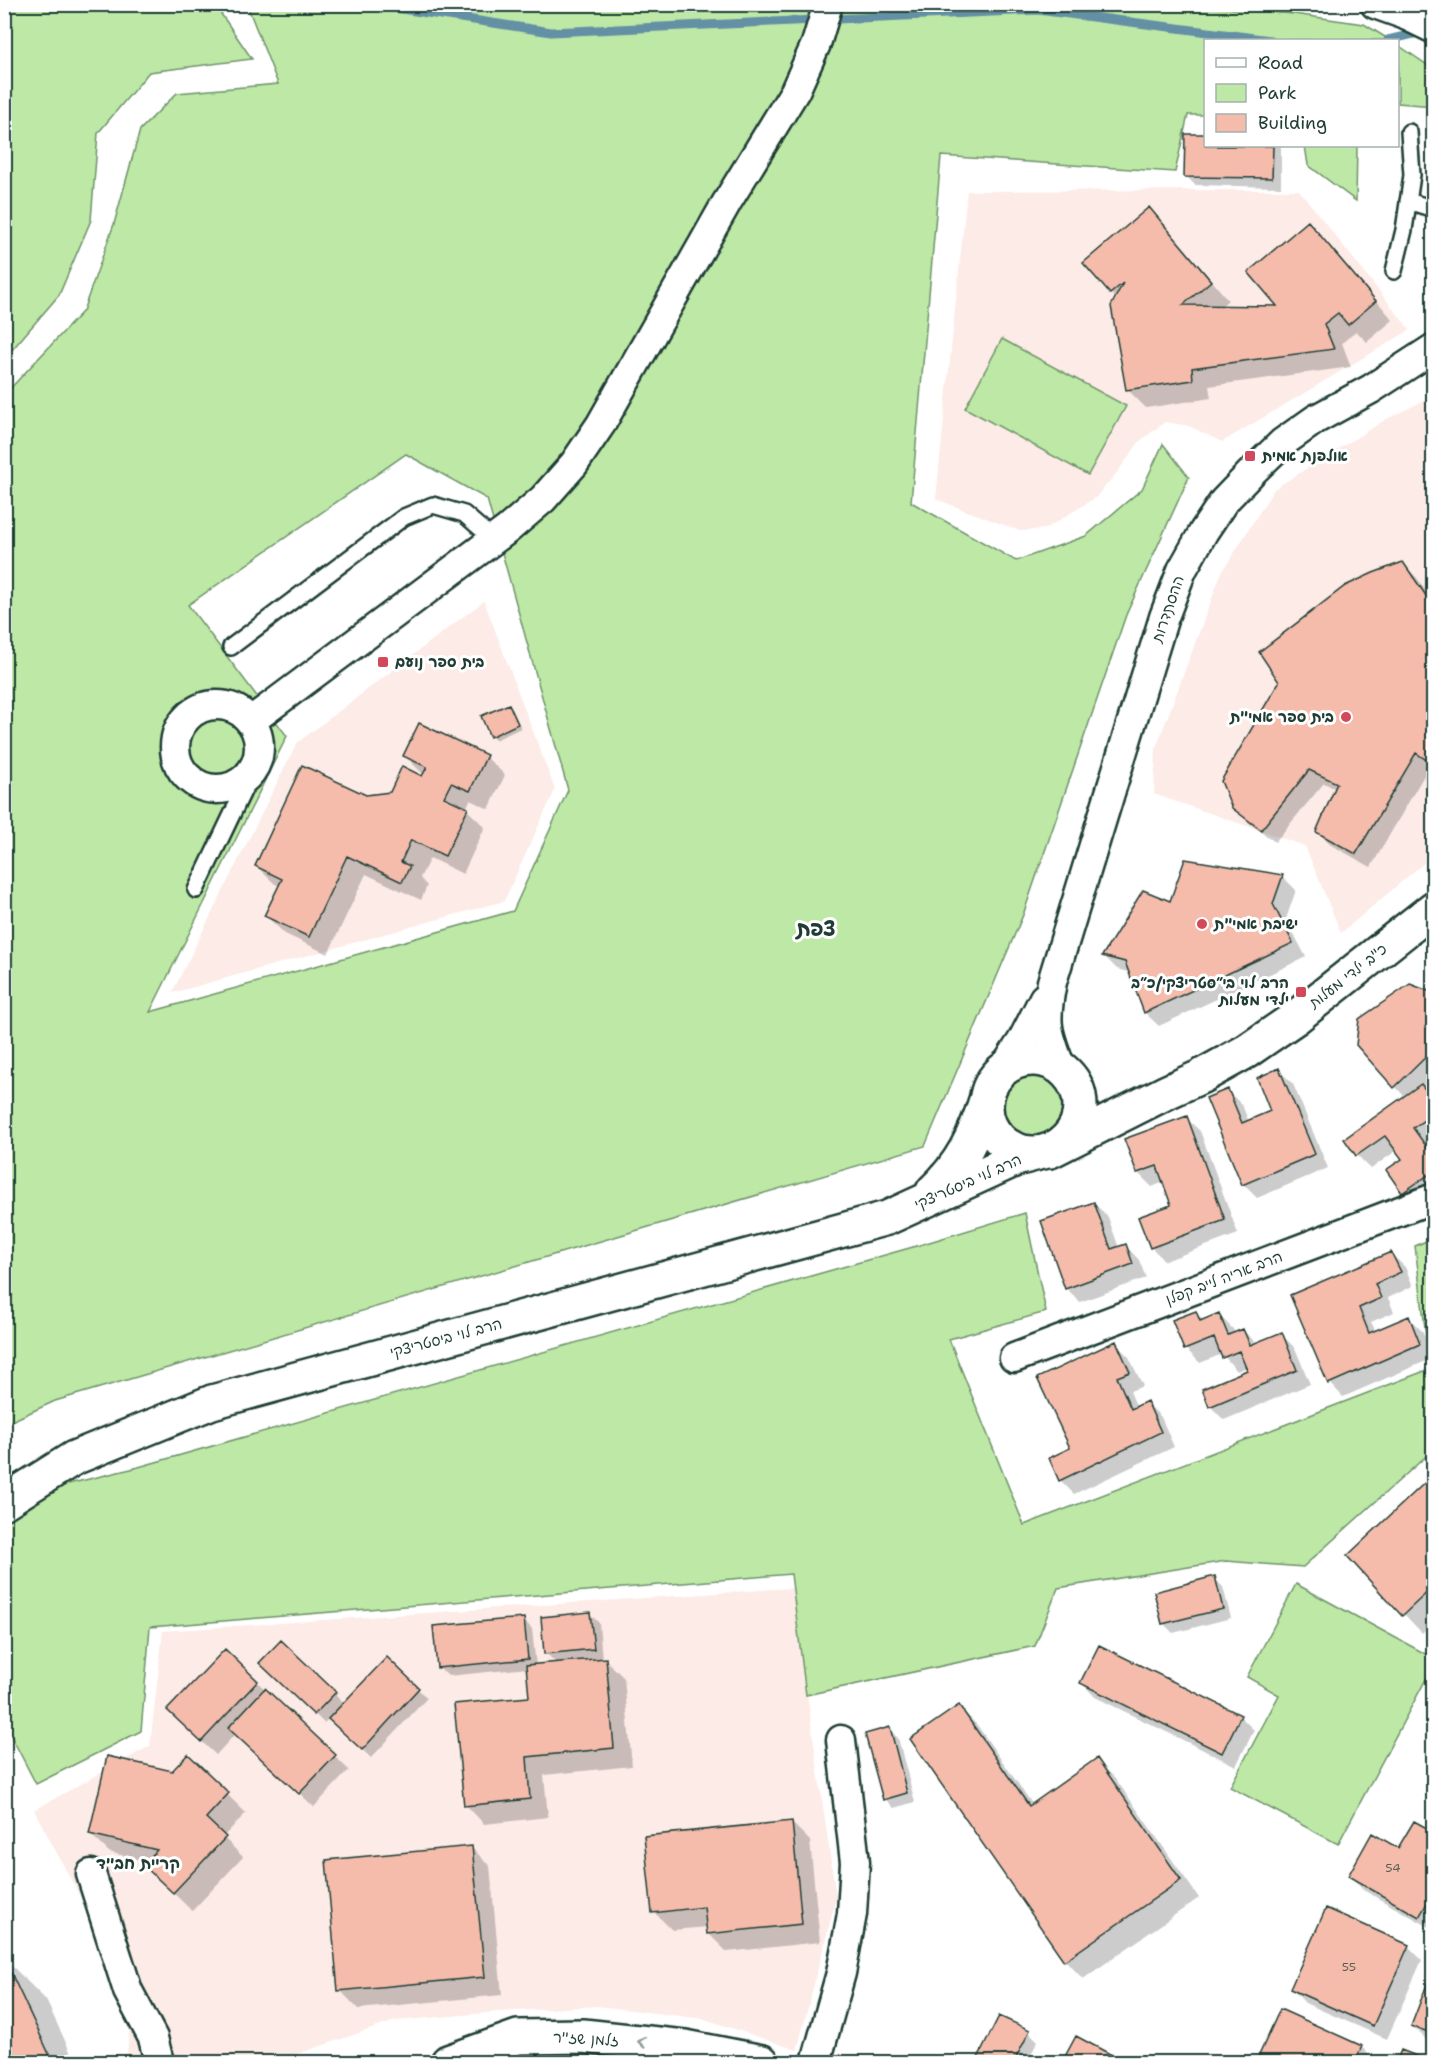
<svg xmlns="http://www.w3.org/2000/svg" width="1438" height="2067" font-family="'Shantell Sans','Playpen Sans Hebrew',sans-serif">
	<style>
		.built { fill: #fcebe6 }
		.green { fill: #bee8a5; stroke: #6e926c; stroke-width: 1.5; fill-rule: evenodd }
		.shadow { fill: #0003 }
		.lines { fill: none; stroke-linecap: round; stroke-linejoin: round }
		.stream { stroke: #6390a4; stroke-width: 9 }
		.building { fill: #f5bcac; stroke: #1f3d34; stroke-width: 1.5 }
		.service-casing { stroke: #1f3d34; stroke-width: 20 }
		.minor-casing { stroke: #1f3d34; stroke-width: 33 }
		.tertiary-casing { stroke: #1f3d34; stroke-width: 38 }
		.service { stroke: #fff; stroke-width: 15 }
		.minor { stroke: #fff; stroke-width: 28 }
		.tertiary { stroke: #fff; stroke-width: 33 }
		.oneway { stroke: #8f9e9a }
		.poi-dot { fill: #d1495b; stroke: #fff; stroke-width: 2 }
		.labels { text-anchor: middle; stroke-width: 6; stroke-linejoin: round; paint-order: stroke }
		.number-label { font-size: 12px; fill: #545d52 }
		.poi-label { font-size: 15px; font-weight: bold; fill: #1f3d34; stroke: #fff; text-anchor: start }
		.street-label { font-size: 15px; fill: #1f3d34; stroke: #fff }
		.neighbourhood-label { font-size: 16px; font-weight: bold; fill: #1f3d34; stroke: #fff }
		.district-label { font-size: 21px; font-weight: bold; fill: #1f3d34; stroke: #fff }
	</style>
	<rect width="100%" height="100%" fill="#fff"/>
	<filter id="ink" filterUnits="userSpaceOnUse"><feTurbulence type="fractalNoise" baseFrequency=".0167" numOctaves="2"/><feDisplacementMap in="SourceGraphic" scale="12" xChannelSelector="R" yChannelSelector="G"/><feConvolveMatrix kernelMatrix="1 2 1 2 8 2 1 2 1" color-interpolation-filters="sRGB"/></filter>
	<g filter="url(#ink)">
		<path class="built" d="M1299,190L1410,330L1222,442L1189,426L1165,422L1140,441L1116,474L1095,498L1045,529L1020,531L936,499L967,191Z
			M1433,396V855L1341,933L1305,846L1154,794L1156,748L1221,574L1274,489L1385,420Z
			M484,601L555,790L504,901L172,993L297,743Z
			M792,1588L836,1898L797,2050L705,2019L598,2006L497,2012L395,2021L297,2054L283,2062H126L131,2016L118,1968L34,1810L150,1746L163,1631Z"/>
		<path class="green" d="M5,4L215,5L252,59L149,72L98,133L91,220L59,295L5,358Z
			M1184,4L1294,14L1364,24L1390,40H1206L1205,115H1188L1175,172L941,156L911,502L1016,561L1086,536L1142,489L1163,444L1189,477L1126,615L1023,915L925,1146L55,1401L5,1424V394L83,311L114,224L140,130L177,93L278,84L247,5ZM406,454L487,499L568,790L513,911L150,1012L287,736L188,605Z
			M1398,45L1433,69V106L1398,103Z
			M1305,146H1357L1356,201L1308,165Z
			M1002,339L1126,406L1088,475L965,408Z
			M1002 1107a31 31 0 1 1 62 0a31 31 0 1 1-62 0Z
			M1025,1213L1046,1312L949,1339L1024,1525L1430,1369L1415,1246L1433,1238V1450L1303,1567L1226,1561L1058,1588L1035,1646L806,1695L791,1574L150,1627L141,1731L36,1784L5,1724V1511L35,1492L135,1468L913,1247Z
			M1296,1584L1433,1658V1666L1338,1844L1230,1787L1279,1695L1247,1677Z"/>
		<path class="shadow" d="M1206,146H1281V187L1195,185L1186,176Z
			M1149,209L1168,228L1228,300L1220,307H1280L1308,223L1326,241L1393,320L1367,342L1356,331L1342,343L1351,367L1209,386L1211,398L1146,408L1127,389L1116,299L1111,293Z
			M1403,564L1417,578L1432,600L1434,599V768L1430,765L1371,867L1331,845L1317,831L1336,789L1324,783L1275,842L1248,822L1233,807Z
			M508,706L512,710L521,728L495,740L491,736Z
			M419,725L486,757L505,775L489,809L470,800L466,809L485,827L463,874L430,858L420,878L427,886L421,900L366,874L328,954L285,934L266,916L280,886L275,884L256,866L366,797L391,793L423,778V774L405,756Z
			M1282,876L1296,890L1286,919L1306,957L1159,1026L1145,1013L1131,973L1117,969L1103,955L1171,902Z
			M1434,995V1077L1423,1087L1434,1098V1137L1425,1143L1434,1154V1194L1417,1206L1403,1192L1388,1171L1404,1159L1397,1150L1371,1169L1357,1155L1346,1140L1405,1097L1357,1045Z
			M1279,1070L1293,1084L1328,1168L1257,1198L1243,1184L1228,1091L1242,1105L1249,1122L1272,1112Z
			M1186,1118L1200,1131L1238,1234L1165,1261L1151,1247L1173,1205L1164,1182L1152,1187L1138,1173L1126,1140Z
			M1094,1203L1108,1217L1119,1248L1126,1246L1139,1260L1146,1278L1080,1302L1066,1288Z
			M1391,1254L1405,1267L1413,1286L1388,1298L1394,1312L1371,1322L1376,1332L1409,1318L1423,1332L1433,1358L1343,1397L1330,1383L1292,1296Z
			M1195,1312L1204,1321L1219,1315L1233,1329L1235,1334L1243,1330L1257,1344L1281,1334L1295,1348L1310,1384L1224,1420L1210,1406L1249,1371L1247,1367L1237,1371L1222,1354L1200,1363L1186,1349Z
			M1115,1343L1129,1357L1143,1386L1130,1391L1137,1408L1147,1403L1161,1417L1174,1447L1074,1494L1060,1480Z
			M1434,1476V1622L1422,1633L1349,1556Z
			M1214,1578L1223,1587L1231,1618L1173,1633L1163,1623Z
			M590,1614L599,1623L602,1660L605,1659L624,1678L632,1766L544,1775L548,1817L484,1824L466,1805L531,1698L528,1668L448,1676L439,1667L523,1619L532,1629L536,1666L557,1664L546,1653Z
			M225,1651L349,1770L314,1807L236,1733L216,1755L183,1724Z
			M387,1659L427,1698L371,1758L329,1718L324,1723L261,1663L334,1693L345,1704Z
			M1082,1683L1240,1716L1254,1730L1236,1766L1095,1697Z
			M959,1707L977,1725L1033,1805L1097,1760L1115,1778L1199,1898L1083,1979L1065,1960L912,1739Z
			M889,1729L898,1738L915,1802L894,1808L885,1799Z
			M188,1756L246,1813L223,1837L243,1857L192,1911L163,1883L149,1862L109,1852L90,1834L172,1772Z
			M792,1823L810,1841L820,1942L727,1952L708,1933V1927L672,1930L654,1912Z
			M1434,1833L1433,1929L1363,1890L1350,1876Z
			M471,1847L490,1866L502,1995L358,2009L340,1990Z
			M1408,1946L1422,1960L1387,2039L1305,2003L1292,1989Z
			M4,1958L46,2000L75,2062H4Z
			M1434,1970V2042L1426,2039L1412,2025Z
			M1281,2011L1362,2047L1375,2062H1258Z
			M1000,2018L1029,2032L1038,2041L1027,2062H978Z
			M1077,2038L1122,2062H1064Z"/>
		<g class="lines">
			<path class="stream" d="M369,4L551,32L1038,10L1270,40
				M1388,40L1422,32"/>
		</g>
		<path class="building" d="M1185,134H1206V146H1273L1272,178L1184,177Z
			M1149,207L1211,281L1183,305L1277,306L1248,272L1308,221L1376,301L1348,325L1338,313L1324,324L1334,349L1192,368L1193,380L1126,390L1111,306L1123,283L1110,294L1083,263Z
			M1403,562L1429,600L1434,597V765L1416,753L1356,854L1316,832L1337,783L1309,770L1261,830L1232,808L1221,781L1279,682L1259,652L1345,586L1373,573Z
			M509,704L518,724L490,737L481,716Z
			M419,723L487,755L470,791L451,783L444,797L468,808L445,856L411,840L401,862L410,866L402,882L347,856L309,937L264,916L282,879L255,866L302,765L366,795L390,792L402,766L422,776L427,767L403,756Z
			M1185,859L1283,875L1273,904L1293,943L1144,1013L1125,962L1102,956L1143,890L1170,901Z
			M1410,984L1434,993V1049L1394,1088L1356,1045L1359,1019Z
			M1279,1068L1315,1154L1242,1185L1206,1098L1228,1089L1242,1123L1270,1111L1257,1078Z
			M1421,1084L1434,1101V1113L1413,1128L1434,1157V1171L1402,1193L1386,1170L1402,1159L1385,1136L1356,1156L1344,1139Z
			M1187,1116L1225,1220L1150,1248L1138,1217L1171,1205L1157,1166L1137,1173L1124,1139Z
			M1094,1202L1111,1249L1126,1244L1133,1264L1065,1289L1041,1221Z
			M1391,1252L1401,1272L1375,1284L1381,1298L1359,1308L1369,1333L1409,1316L1420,1344L1328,1384L1290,1295Z
			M1196,1311L1200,1321L1219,1313L1228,1335L1243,1329L1250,1345L1282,1332L1297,1370L1209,1407L1202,1389L1247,1370L1239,1351L1222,1358L1214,1338L1184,1350L1172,1320Z
			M1116,1341L1130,1372L1117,1377L1131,1409L1147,1401L1161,1432L1059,1481L1049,1458L1070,1448L1037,1378Z
			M1434,1474V1586L1402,1616L1347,1556Z
			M1215,1576L1223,1609L1162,1624L1154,1592Z
			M590,1612L594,1649L544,1654L541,1617Z
			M524,1618L528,1659L437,1668L433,1626Z
			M281,1640L336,1692L314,1715L259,1663Z
			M1099,1645L1241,1715L1222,1753L1080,1683Z
			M225,1649L258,1681L201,1742L167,1710Z
			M387,1657L419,1688L362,1750L328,1719Z
			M606,1658L614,1748L527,1757L530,1799L464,1806L454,1704L529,1697L526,1665Z
			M265,1688L336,1755L299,1794L228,1728Z
			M959,1705L1029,1806L1097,1758L1181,1880L1064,1961L910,1739Z
			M890,1727L907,1793L883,1800L865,1734Z
			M188,1754L229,1793L206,1818L226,1837L173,1893L143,1865L157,1850L89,1834L107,1756L172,1771Z
			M792,1821L802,1924L707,1934L704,1907L652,1913L644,1836Z
			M1414,1821L1434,1832V1848L1428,1857L1434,1860V1891L1419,1917L1348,1876L1372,1833L1398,1848Z
			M472,1846L485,1977L338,1991L326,1860Z
			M1326,1908L1409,1945L1373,2026L1290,1989Z
			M4,1958L51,2058L50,2062H4Z
			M1434,1966V2034L1411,2026Z
			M1280,2009L1362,2046L1355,2062H1256Z
			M999,2016L1030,2030L1014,2062H976Z
			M1076,2036L1125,2062H1062Z
			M1401,2050L1432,2062H1396Z"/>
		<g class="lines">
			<defs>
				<path id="service" d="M1408,201L1434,209
					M1394,271L1404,230L1412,175L1409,132
					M231,647L404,517L433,505L464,514L493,539
					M196,890L257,762"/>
				<path id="minor" d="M1375,4L1403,14L1434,29
					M175 747a42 42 0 1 1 84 0a42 42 0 1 1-84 0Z
					M251,721L508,529L543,499L574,464L601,424L727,202L795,91L816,44L828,4
					M1061,1068C1046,1030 1044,1022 1052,982L1164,617L1182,570L1204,531L1224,501L1251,473L1282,443L1316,419L1371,389L1434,348
					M1003,1070L1022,1041L1044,998
					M1014,1358L1434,1198
					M91,1874L128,1991L153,2038L159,2062
					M816,2062L841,1973L852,1914L855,1862L841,1740"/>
				<path id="tertiary" d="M986 1106a47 47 0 1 1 94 0a47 47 0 1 1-94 0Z
					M1050,1151L1167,1092L1200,1077L1247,1051L1295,1018L1434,908
					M933,1191C961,1165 975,1136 986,1100
					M4,1502L74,1458L212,1402L887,1218L1016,1159L1035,1154
					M448,2062L518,2037L583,2036L685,2047L762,2062"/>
			</defs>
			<use href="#service" class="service-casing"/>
			<use href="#minor" class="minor-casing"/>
			<use href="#tertiary" class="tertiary-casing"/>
			<use href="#service" class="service"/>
			<use href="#minor" class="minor"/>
			<use href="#tertiary" class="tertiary"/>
		</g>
		<defs><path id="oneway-chevron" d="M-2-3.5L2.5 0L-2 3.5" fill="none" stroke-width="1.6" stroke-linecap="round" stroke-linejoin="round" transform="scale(1.5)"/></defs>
		<use class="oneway" href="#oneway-chevron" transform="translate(642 2042) rotate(-174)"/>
	</g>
	<g class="poi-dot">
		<rect x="1244" y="450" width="12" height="12" rx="3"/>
		<rect x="377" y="656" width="12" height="12" rx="3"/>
		<circle cx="1346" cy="717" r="6"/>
		<circle cx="1202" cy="924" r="6"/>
		<rect x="1295" y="986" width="12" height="12" rx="3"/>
	</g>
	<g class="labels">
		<g class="number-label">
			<text x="1393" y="1872">54</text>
			<text x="1349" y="1971">55</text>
		</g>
		<g class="poi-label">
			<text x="1262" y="461">אולפנת אמית</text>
			<text x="395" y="667">בית ספר נועם</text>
			<text x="1334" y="722" text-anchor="end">בית ספר אמי"ת</text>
			<text x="1214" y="929">ישיבת אמי"ת</text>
			<text x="1289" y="988" text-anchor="end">הרב לוי בי״סטריצקי/כ״ב<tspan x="1289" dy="17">ילדי מעלות</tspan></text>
		</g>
		<g class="street-label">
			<text transform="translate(1168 609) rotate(-71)" y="5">ההסתדרות</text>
			<text transform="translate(1348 976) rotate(-38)" y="5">כ"ב ילדי מעלות</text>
			<text transform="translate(968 1182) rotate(-24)" y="5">הרב לוי ביסטריצקי</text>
			<text transform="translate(1224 1278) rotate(-21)" y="5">הרב אריה לייב קפלן</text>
			<text transform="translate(446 1338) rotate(-15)" y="5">הרב לוי ביסטריצקי</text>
			<text transform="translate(586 2039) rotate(3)" y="5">זלמן שז"ר</text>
		</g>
		<g class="neighbourhood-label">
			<text x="138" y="1869">קריית חב"ד</text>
		</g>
		<g class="district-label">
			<text x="816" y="936">צפת</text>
		</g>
	</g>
	<rect width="1438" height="2067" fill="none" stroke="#fff" stroke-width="24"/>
	<rect x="12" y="12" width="1414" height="2043" fill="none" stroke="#1f3d34" stroke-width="2" filter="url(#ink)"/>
	<rect x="1204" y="39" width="195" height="108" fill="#ffffff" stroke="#a5b1ae" stroke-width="1.5"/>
	<rect x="1216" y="58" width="30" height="9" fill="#ffffff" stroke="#a5b1ae" stroke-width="1.5"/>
	<text x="1258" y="69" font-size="18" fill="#1f3d34">Road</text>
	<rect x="1216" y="84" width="30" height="18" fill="#bee8a5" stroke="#a5b1ae" stroke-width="1.5"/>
	<text x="1258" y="99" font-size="18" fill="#1f3d34">Park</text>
	<rect x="1216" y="114" width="30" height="18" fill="#f5bcac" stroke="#a5b1ae" stroke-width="1.5"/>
	<text x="1258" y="129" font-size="18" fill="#1f3d34">Building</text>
</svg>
